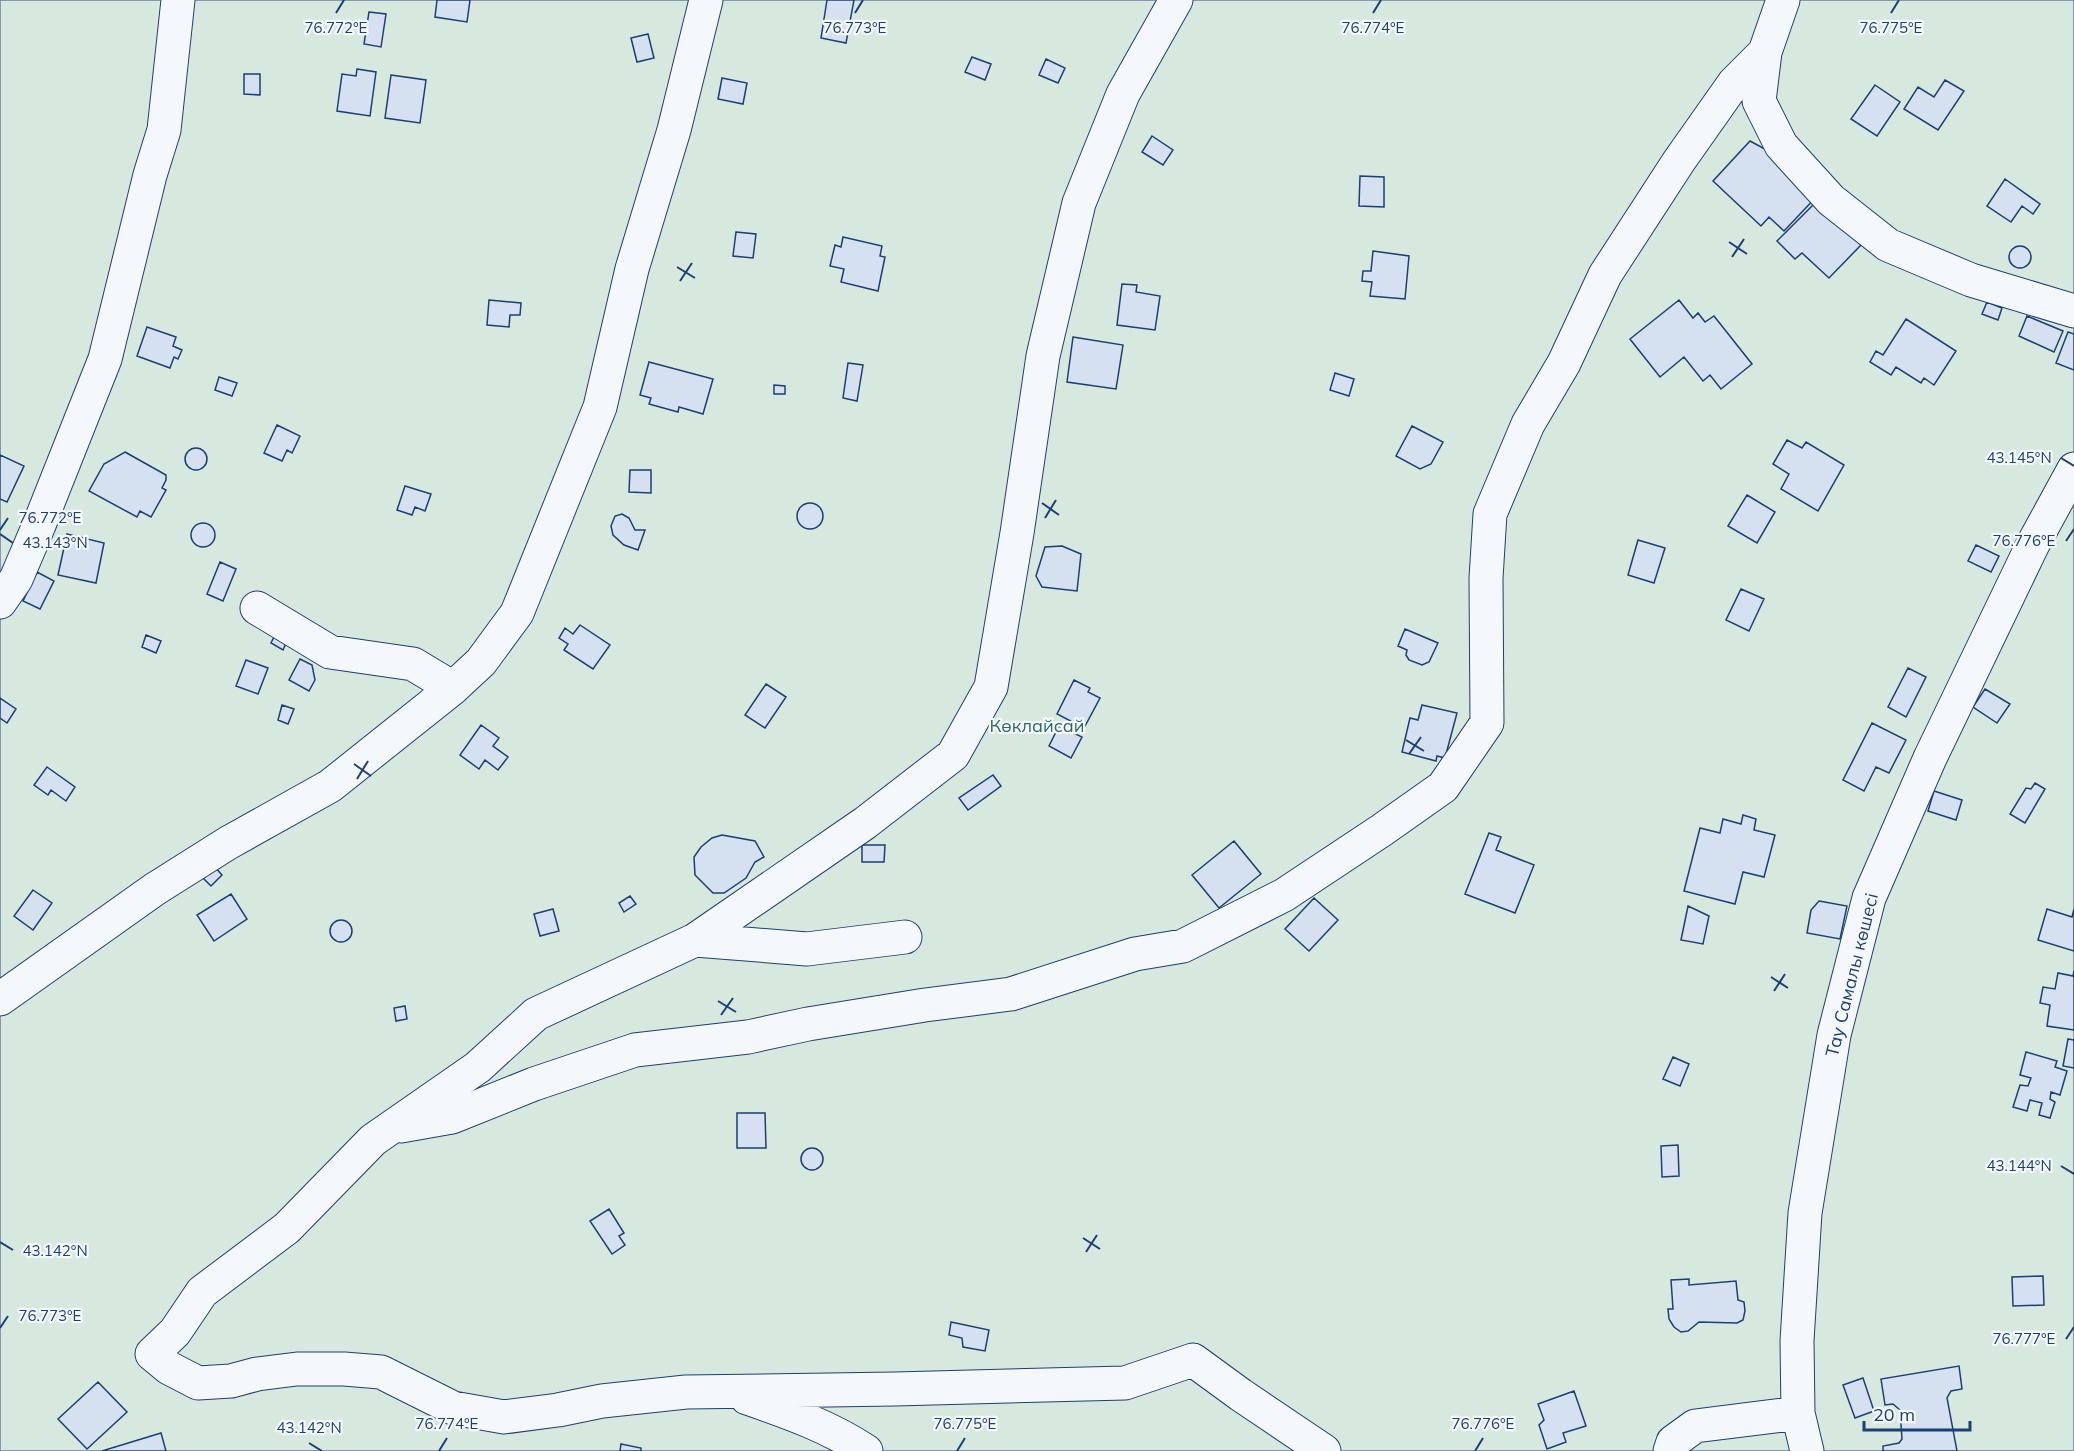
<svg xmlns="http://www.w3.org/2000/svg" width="2074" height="1451" font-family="Mulish,sans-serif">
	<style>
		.green { fill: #d7e8df; stroke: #687fa3; stroke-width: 1.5 }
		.building { fill: #d5e0f0; stroke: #1d3f73; stroke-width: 1.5 }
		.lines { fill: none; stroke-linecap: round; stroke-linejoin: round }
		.minor-casing { stroke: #1d3f73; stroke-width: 35 }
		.minor { stroke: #f4f7fb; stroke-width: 33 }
		.ticks { fill: none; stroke: #1d3f73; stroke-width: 2 }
		.labels { text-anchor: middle; stroke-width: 4.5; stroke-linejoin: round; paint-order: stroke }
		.park-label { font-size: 18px; fill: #2c6c60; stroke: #f4f7fb }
		.street-label { font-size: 18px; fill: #1d3f73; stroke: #f4f7fb }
		.ticks-label { font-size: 15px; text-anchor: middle; fill: #1d3f73; stroke: #f4f7fb; stroke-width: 4.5; stroke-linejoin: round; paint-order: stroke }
	</style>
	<rect width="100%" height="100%" fill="#f4f7fb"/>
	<path class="green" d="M0,0H2074V1451H0Z"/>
	<path class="building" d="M437,0H470L467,22L435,17Z
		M827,0H854L846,43L821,38Z
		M369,12L386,14L381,47L364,44Z
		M648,34L654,58L637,62L631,38Z
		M972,57L991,64L985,80L965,72Z
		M1046,59L1065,68L1058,83L1039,75Z
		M357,69L376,72L370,116L337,111L342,74L356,76Z
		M244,74H260V95L244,94Z
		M391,75L426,80L420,123L385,118Z
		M722,78L747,83L743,104L718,99Z
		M1945,80L1964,91L1938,130L1904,109L1918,87L1934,97Z
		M1875,85L1900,102L1877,136L1851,119Z
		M1152,136L1173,150L1163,165L1142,152Z
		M1750,141L1776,155L1818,195L1784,231L1769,217L1761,226L1713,181Z
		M1360,176L1384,177V207L1359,206Z
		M2005,179L2040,204L2033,214L2022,206L2011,222L1987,206Z
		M1817,201L1861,245L1829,278L1802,253L1795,259L1777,241Z
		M736,232L756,234L753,258L733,256Z
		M843,237L882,246L880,256L885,257L878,291L841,282L844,269L830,266L835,245L841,247Z
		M2009 257a11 11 0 1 1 22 0a11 11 0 1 1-22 0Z
		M1373,251L1409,256L1405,299L1370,296L1372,282L1362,281L1363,271H1371Z
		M1122,284L1137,285L1136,292L1160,296L1155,330L1117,325Z
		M489,300L521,303L520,315H510L509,327L487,325Z
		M1679,300L1693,318L1698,313L1705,322L1714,316L1752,364L1721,389L1710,375L1703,381L1684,357L1660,377L1630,339Z
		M1987,302L2002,308L1998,320L1982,314Z
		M2027,316L2063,331L2054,352L2019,336Z
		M1906,319L1956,351L1934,385L1924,378L1921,383L1896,367L1891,375L1870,362L1876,351L1883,355Z
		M147,327L176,337L173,346L182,350L178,359L174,357L170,368L137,356Z
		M2068,332L2074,334V370L2056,363Z
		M1073,337L1123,345L1116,389L1067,382Z
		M649,362L713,379L703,414L679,407L678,412L649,404L651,398L640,395Z
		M848,363L863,365L857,401L843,398Z
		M1335,373L1354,379L1349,396L1330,390Z
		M219,377L237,383L232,396L215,390Z
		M774,385L785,386V394H774Z
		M277,425L300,436L292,453L287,450L282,461L264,453Z
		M1412,426L1443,442L1431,464L1420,469L1396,456Z
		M1787,440L1802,448L1806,442L1844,465L1818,511L1781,489L1789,474L1773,464Z
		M185 459a11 11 0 1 1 22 0a11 11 0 1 1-22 0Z
		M125,452L166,475V480L162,488L166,490L151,517L140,511L137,517L89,491L104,464Z
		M0,455L24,466L7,502L0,499Z
		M630,470H651V493L629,492Z
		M405,486L431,494L425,511L415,507L412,515L397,510Z
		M1747,495L1775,512L1757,543L1728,526Z
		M797 516a13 13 0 1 1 26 0a13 13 0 1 1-26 0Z
		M622,514L629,518L635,530H645L638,550L624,545L613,535L611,526L615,516Z
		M191 535a12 12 0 1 1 24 0a12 12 0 1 1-24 0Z
		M67,534L104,543L96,583L58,575Z
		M1638,540L1665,548L1654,583L1628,575Z
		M1976,545L1999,556L1991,572L1968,561Z
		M1062,546L1081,554L1077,591L1042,587L1036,576L1045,547Z
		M220,562L236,569L223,601L207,594Z
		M37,572L54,581L40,609L23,601Z
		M1741,589L1764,599L1749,631L1726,620Z
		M580,625L610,645L593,669L564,650L568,644L559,638L565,628L573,634Z
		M1405,629L1438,643L1429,662L1422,665L1409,660L1406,655L1407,650L1398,646Z
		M146,635L161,641L156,653L142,647Z
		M275,635L287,641L283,650L271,643Z
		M300,659L312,665L315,680L309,691L289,680Z
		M246,660L268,668L258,694L236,686Z
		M1908,668L1926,677L1906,717L1888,707Z
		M1074,680L1090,688L1088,692L1100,698L1084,728L1057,714Z
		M766,684L786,697L765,728L745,715Z
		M1985,689L2010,704L1997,723L1973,707Z
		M0,698L16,709L7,723L0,718Z
		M282,705L294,709L288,724L278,720Z
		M1422,705L1457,713L1445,758L1437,756L1436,761L1402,752L1410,718L1418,720Z
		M1872,723L1906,740L1889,773L1876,767L1864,791L1843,780Z
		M481,725L499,738L493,746L508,757L498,770L485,760L479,769L460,755Z
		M1059,726L1082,737L1071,758L1049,746Z
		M47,767L75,787L66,801L51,790L48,795L34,785Z
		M993,775L1001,786L968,810L959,798Z
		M2035,783L2045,789L2025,823L2010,814L2026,788L2031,789Z
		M1934,791L1962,800L1956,820L1928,811Z
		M1743,815L1756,819L1754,830L1775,835L1764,877L1743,872L1735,904L1684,891L1700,828L1720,833L1723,819L1741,824Z
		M1489,833L1501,837L1496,850L1534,865L1515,913L1465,894Z
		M722,835L755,841L764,857L755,862L746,878L724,893H713L695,875L694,857L701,847L712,838Z
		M1234,841L1261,874L1219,908L1192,875Z
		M862,845H885L884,862H862Z
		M214,866L222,875L211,886L202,877Z
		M33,890L52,903L33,930L14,916Z
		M231,894L247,919L214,941L197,915Z
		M630,896L636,904L624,912L619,903Z
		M1314,898L1338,920L1309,951L1285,929Z
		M1819,901L1847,906L1840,939L1807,933L1811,910Z
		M1688,906L1709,916L1703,944L1681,940Z
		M553,909L559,931L540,936L534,914Z
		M2047,909L2072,917L2074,909V951L2038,940Z
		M330 931a11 11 0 1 1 22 0a11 11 0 1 1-22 0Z
		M2074,971V1030L2047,1026L2050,1005L2040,1003L2043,987L2055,989L2058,973L2073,976Z
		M405,1006L407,1019L396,1021L394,1008Z
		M2068,1039L2074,1040V1068L2063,1066Z
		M2026,1052L2057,1061L2055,1067L2067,1071L2060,1095L2051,1092L2050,1099L2055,1102L2050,1118L2039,1115L2042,1103L2030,1100L2027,1111L2013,1107L2020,1085L2028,1086L2031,1078L2020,1075Z
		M1673,1057L1689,1064L1680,1086L1663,1079Z
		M737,1113H765L766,1148H737Z
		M1678,1145L1679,1176L1662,1177L1661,1146Z
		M801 1159a11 11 0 1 1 22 0a11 11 0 1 1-22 0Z
		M609,1209L624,1233L619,1236L625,1245L612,1254L590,1221Z
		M2043,1276L2044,1305L2013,1306L2012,1277Z
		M1689,1279V1285L1736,1281L1738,1300L1744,1302L1745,1311L1743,1320L1737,1323L1699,1322L1688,1331L1681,1332L1674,1327L1669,1319L1668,1309H1673L1671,1280Z
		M951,1322L989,1330L985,1351L963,1347L962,1338L949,1335Z
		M1959,1366L1962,1389L1951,1391L1947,1398L1957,1451H1883V1446L1899,1443L1902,1439L1900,1410L1893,1404L1885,1405L1881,1379Z
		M1863,1378L1874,1411L1855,1418L1843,1385Z
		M98,1382L127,1412L87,1449L58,1419Z
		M1574,1391L1586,1426L1563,1433L1566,1442L1547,1449L1539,1425L1544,1420L1538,1404Z
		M161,1433L166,1451H102Z
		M621,1444L641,1448V1451H620Z"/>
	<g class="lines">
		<defs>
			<path id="minor" d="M1176,0L1123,94L1079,203L1043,356L1017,533L991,687L953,755L865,823L695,940L536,1014L478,1067L373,1140L287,1228L202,1292L175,1332L152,1354L169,1368L198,1383L231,1381L257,1374L297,1369H344L381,1372L453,1408L504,1417L558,1410L602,1401L686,1392L895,1389L1125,1383L1193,1360L1241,1395L1324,1451
				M1783,0L1765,52L1759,101L1781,145L1831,200L1888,245L1971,280L2074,311
				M0,602L16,579L39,525L105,359L150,175L164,130L178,0
				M257,608L330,652L413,664L453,688
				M695,940L807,949L905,937
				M0,999L155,889L228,843L330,786L453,688L481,662L517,613L600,407L632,269L674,130L706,0
				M401,1126L452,1117L534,1084L635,1050L748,1037L808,1024L925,1005L1011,994L1135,954L1183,946L1284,895L1382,830L1443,787L1487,723L1486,578L1490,514L1528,424L1564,363L1605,275L1679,161L1734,83L1765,52
				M747,1398C788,1412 830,1427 866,1451
				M1670,1451L1673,1442L1695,1426L1798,1413
				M1807,1451L1798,1413L1797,1341L1805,1213L1834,1035L1869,898L1930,758L2033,544L2074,469"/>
		</defs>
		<use href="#minor" class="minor-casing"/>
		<use href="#minor" class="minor"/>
	</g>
	<path class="ticks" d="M336,13L344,0M855,13L863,0M1373,13L1381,0M1891,13L1899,0M1729,242L1747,254M1732,257L1744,239M677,267L695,278M680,281L692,263M2061,458L2074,466M1042,503L1059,515M1045,518L1056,500M0,530L8,518M0,534L13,543M2066,541L2074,529M1406,740L1424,751M1409,754L1421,737M354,764L371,776M357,779L368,761M1771,977L1788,988M1774,991L1785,974M718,1001L736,1012M721,1015L733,998M2061,1166L2074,1174M1083,1238L1100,1249M0,1242L13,1250M1086,1252L1097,1235M0,1328L8,1316M2066,1339L2074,1327M309,1443L322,1451M439,1451L447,1438M957,1451L965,1438M1475,1451L1483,1438"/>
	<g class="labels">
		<g class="park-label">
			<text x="1037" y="732">Көклайсай</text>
		</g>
		<g class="street-label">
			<text transform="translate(1852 975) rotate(-76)" y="6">Тау Самалы көшесі</text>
		</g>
	</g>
	<g class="ticks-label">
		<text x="336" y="33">76.772°E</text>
		<text x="855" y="33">76.773°E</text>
		<text x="1373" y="33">76.774°E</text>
		<text x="1891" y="33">76.775°E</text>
		<text x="2019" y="463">43.145°N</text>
		<text x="50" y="523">76.772°E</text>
		<text x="2024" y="546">76.776°E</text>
		<text x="55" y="548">43.143°N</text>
		<text x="2019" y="1171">43.144°N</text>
		<text x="55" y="1256">43.142°N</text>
		<text x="50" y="1321">76.773°E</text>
		<text x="2024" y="1344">76.777°E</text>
		<text x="447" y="1429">76.774°E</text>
		<text x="965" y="1429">76.775°E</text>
		<text x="1483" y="1429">76.776°E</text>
		<text x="309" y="1433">43.142°N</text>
	</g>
	<path d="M1864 1421v9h106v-9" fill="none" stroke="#1d3f73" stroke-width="3"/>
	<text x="1873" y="1421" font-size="18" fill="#1d3f73" stroke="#f4f7fb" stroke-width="4.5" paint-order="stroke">20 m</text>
</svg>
